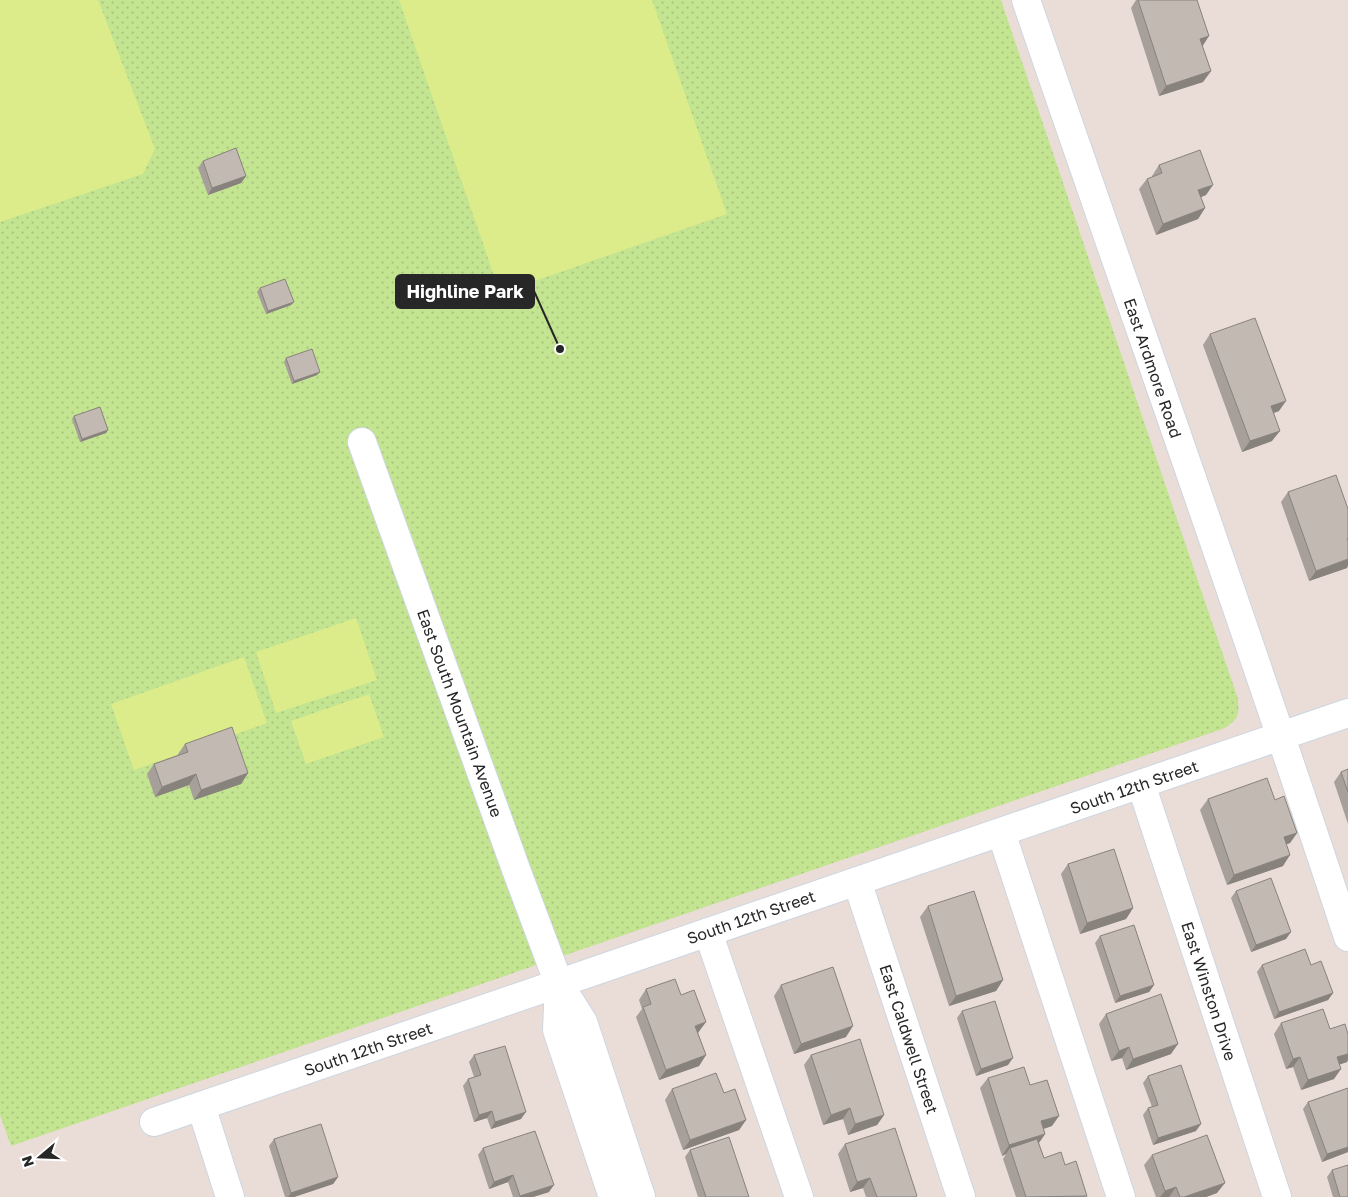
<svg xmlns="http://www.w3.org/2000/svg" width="1348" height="1197" font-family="'Golos Text',sans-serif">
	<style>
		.park { fill: url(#park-dots) }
		.pitch { fill: #ddec8b }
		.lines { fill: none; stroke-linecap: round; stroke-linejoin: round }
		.minor-casing { stroke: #ccd6e1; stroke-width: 30 }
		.minor { stroke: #fff; stroke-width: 28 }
		.wall { fill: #a79f9a }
		.shaded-wall { fill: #88827d }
		.building { fill: #c2b9b3; stroke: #88827d }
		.labels { text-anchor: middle; stroke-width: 4; stroke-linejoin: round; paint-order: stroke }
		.street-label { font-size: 16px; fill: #272727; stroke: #fff }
		.leader { fill: none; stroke: #272727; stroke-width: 2 }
		.callout-dot { fill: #272727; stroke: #fff; stroke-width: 2 }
		.callout { fill: #272727; stroke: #272727; stroke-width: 2 }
		.callout-label { font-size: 18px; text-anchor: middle; font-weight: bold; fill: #fff }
	</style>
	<defs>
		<pattern id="park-dots" width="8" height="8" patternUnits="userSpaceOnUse" patternTransform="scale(1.25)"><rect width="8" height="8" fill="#c3e490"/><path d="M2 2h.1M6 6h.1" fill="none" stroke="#a8c47c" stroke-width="1.8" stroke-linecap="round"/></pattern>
	</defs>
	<rect width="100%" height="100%" fill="#eaddd7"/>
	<path class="park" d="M0,0H1001L1238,699C1239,716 1239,718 1225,728L11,1146L0,1115Z"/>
	<path class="pitch" d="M0,0H98L155,149L143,174L0,222Z
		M399,0H652L727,214L500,293Z
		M356,618L377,680L276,713L256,652Z
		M244,657L267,723L134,770L111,704Z
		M369,694L384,737L306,764L291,721Z"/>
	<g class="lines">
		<defs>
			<path id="minor" d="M1026,0C1133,312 1245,623 1348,937
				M362,442L517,872L559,984L583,1022L641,1197
				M1141,784L1277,1197
				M1001,832L1121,1197
				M857,881L961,1197
				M708,932L799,1197
				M559,984L557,1030L613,1197
				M201,1106L230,1197
				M154,1122L1348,713"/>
		</defs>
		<use href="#minor" class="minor-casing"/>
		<use href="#minor" class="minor"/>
	</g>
	<path class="wall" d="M1136,0H1197L1202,46L1211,71L1203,82L1159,96L1131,8Z
		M203,161L246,176L241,183L208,195L198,168Z
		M1159,165L1206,195L1201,197L1205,208L1198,219L1156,235L1139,189L1147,179L1152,177V176Z
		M260,288L291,305L266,314L257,292Z
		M1210,334L1279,411L1273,413L1272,441L1242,452L1203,345Z
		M286,358L317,375L292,384L284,362Z
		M74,416L108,430L106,433L80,442L72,419Z
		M1288,492L1347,568L1309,581L1281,502Z
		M185,744L248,773L241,784L194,800L189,785L155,797L147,774L154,764L178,755V754Z
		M1348,769V824L1334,782L1341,772Z
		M1208,799L1275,800L1297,833L1290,843L1286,844L1283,866L1227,885L1200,810Z
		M1068,864L1133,908L1126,919L1080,934L1061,874Z
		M1236,891L1286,939L1251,952L1231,898Z
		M928,906L1003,980L996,991L949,1006L920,917Z
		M1100,936L1154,985L1149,992L1115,1003L1095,943Z
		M1262,965H1311L1333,993L1328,1000L1274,1019L1257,972Z
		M781,985L846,1037L794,1054L774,996Z
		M646,989L681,995L698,1033L706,1055L699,1066L659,1080L636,1017L642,1009L639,1000Z
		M962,1011L1008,1065L976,1076L957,1018Z
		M1106,1014L1171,1054L1126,1070L1122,1058L1111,1061L1099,1024Z
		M1281,1023L1330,1029L1348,1034V1060L1347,1062L1340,1064L1334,1079L1301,1090L1293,1067L1286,1069L1274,1034Z
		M474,1055L521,1119L491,1129L487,1118L474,1122L463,1086L468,1079L474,1077L469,1062Z
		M811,1055L884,1115L877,1125L848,1135L843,1119L823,1125L804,1065Z
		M1148,1076L1196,1131L1153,1145L1143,1115L1148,1108L1152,1107L1143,1083Z
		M988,1078L1030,1085L1052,1126L1043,1129L1045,1134L1039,1143L1044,1158L1065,1165L1087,1197H1016L1003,1159L1006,1154L1002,1156L980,1088Z
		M1348,1088V1152L1322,1162L1303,1109L1308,1102Z
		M672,1089L746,1120L739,1130L683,1150L665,1100Z
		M274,1139L338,1177L333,1184L294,1197H285L269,1146Z
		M845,1144L916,1197H866L863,1188L850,1192L838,1154Z
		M483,1148L549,1192L533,1197H513L508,1182L489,1189L478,1155Z
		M690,1150L749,1197H698L685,1157Z
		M1152,1155L1217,1193L1206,1197H1156L1144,1165Z
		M1332,1170L1348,1197H1333L1327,1177Z"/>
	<path class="shaded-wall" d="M1209,36L1202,47L1200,39Z
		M1211,71L1203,82L1159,96L1166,86Z
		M246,176L241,183L208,195L212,188Z
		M1213,185L1206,195L1191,201L1198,190Z
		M1205,208L1198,219L1156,235L1163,224Z
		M294,302L291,305L266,314L268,311Z
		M320,372L317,375L292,384L294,381Z
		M1286,401L1279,411L1264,417L1271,406Z
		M108,430L106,433L80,442L82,439Z
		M1280,431L1272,441L1242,452L1250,441Z
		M1348,559V566L1347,568L1309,581L1316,571Z
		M248,773L241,784L194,800L201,790Z
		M196,774L189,785L155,797L162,787Z
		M1297,833L1290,843L1276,848L1284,837Z
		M1290,855L1283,866L1227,885L1234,875Z
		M1133,908L1126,919L1080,934L1087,923Z
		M1291,932L1286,939L1251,952L1256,945Z
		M1003,980L996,991L949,1006L956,996Z
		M1154,985L1149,992L1115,1003L1120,996Z
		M1333,993L1328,1000L1274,1019L1279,1012Z
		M706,1022L698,1033L688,1036L695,1026Z
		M853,1026L846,1037L794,1054L801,1044Z
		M1178,1044L1171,1054L1126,1070L1133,1059Z
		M1129,1047L1122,1058L1111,1061L1119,1051Z
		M1348,1054V1060L1347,1062L1330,1068L1337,1057Z
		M706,1055L699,1066L659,1080L666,1070Z
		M1300,1057L1293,1067L1286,1069L1293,1059Z
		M1013,1058L1008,1065L976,1076L981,1069Z
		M1341,1069L1334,1079L1301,1090L1308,1080Z
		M850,1108L843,1119L823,1125L831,1115Z
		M492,1111L487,1118L474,1122L479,1115Z
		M526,1112L521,1119L491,1129L495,1122Z
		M884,1115L877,1125L848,1135L855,1124Z
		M1059,1116L1052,1126L1034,1132L1041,1121Z
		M746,1120L739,1130L683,1150L690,1140Z
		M1201,1124L1196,1131L1153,1145L1158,1138Z
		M1045,1134L1038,1144L1010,1148L1006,1154L1002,1156L1009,1145Z
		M1348,1147V1152L1322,1162L1327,1154Z
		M513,1175L508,1182L489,1189L494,1182Z
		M338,1177L333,1184L294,1197H288L291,1193Z
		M870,1178L863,1188L850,1192L857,1182Z
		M1225,1183L1217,1193L1206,1197H1184Z
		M554,1185L549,1192L533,1197H519L520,1196Z
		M1176,1187L1169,1197H1160L1165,1191Z"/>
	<path class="building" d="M1138,0H1197L1209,36L1200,39L1211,71L1166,86Z
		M236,148L246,176L212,188L203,161Z
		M1200,150L1213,185L1198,190L1205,208L1163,224L1147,179L1162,173L1159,165Z
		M285,279L294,302L268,311L260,288Z
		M1255,318L1286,401L1271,406L1280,431L1250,441L1210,334Z
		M312,349L320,372L294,381L286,358Z
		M100,407L108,430L82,439L74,416Z
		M1336,475L1348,509V538L1347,539L1348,541V559L1316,571L1288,492Z
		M232,727L248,773L201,790L196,774L162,787L154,764L188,752L185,744Z
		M1348,769V792L1341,772Z
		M1267,778L1275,800L1284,796L1297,833L1284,837L1290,855L1234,875L1208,799Z
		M1114,849L1133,908L1087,923L1068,864Z
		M1271,878L1291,932L1256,945L1236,891Z
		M974,891L1003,980L956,996L928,906Z
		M1134,925L1154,985L1120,996L1100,936Z
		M1305,949L1311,965L1321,961L1333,993L1279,1012L1262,965Z
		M833,967L853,1026L801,1044L781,985Z
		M675,979L681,995L694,990L706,1022L695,1026L706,1055L666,1070L643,1007L651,1004L646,989Z
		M1161,994L1178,1044L1133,1059L1129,1047L1119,1051L1106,1014Z
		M995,1001L1013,1058L981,1069L962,1011Z
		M1323,1009L1330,1029L1345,1024L1348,1034V1054L1337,1057L1341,1069L1308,1080L1300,1057L1293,1059L1281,1023Z
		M860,1039L884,1115L855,1124L850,1108L831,1115L811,1055Z
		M505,1046L526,1112L495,1122L492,1111L479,1115L468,1079L481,1075L474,1055Z
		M1181,1065L1201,1124L1158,1138L1148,1108L1158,1105L1148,1076Z
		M1024,1067L1030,1085L1047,1080L1059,1116L1041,1121L1045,1134L1009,1145L988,1078Z
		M716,1073L724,1093L735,1089L746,1120L690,1140L672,1089Z
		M1348,1088V1147L1327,1154L1308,1102Z
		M321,1124L338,1177L291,1193L274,1139Z
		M895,1128L917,1196L915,1197H877L870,1178L857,1182L845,1144Z
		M535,1131L554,1185L520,1196L513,1175L494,1182L483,1148Z
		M1207,1135L1225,1183L1184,1197H1180L1176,1187L1165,1191L1152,1155Z
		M729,1137L749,1197H706L690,1150Z
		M1037,1139L1044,1158L1061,1152L1065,1165L1076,1161L1087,1196L1026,1197L1010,1148Z
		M1348,1165V1197H1340L1332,1170Z"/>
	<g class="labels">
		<g class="street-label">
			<text transform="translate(1153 368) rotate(71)" y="6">East Ardmore Road</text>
			<text transform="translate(460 713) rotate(70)" y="6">East South Mountain Avenue</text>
			<text transform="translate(1134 787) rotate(-19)" y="6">South 12th Street</text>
			<text transform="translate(751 917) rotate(-19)" y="6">South 12th Street</text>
			<text transform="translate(1209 991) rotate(72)" y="6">East Winston Drive</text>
			<text transform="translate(909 1039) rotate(72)" y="6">East Caldwell Street</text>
			<text transform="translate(368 1049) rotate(-19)" y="6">South 12th Street</text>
		</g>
	</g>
	<path class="leader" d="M560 349L534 291"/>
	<circle class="callout-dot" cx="560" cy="349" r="5"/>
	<rect class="callout" x="396" y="275" width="138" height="33" rx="5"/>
	<g class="callout-label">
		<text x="465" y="298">Highline Park</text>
	</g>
	<g transform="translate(40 1157) rotate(251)" stroke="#ffffff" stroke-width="4" paint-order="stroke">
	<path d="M0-4L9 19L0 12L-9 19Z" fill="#272727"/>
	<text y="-8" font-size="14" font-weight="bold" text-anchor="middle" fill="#272727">N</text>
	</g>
</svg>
